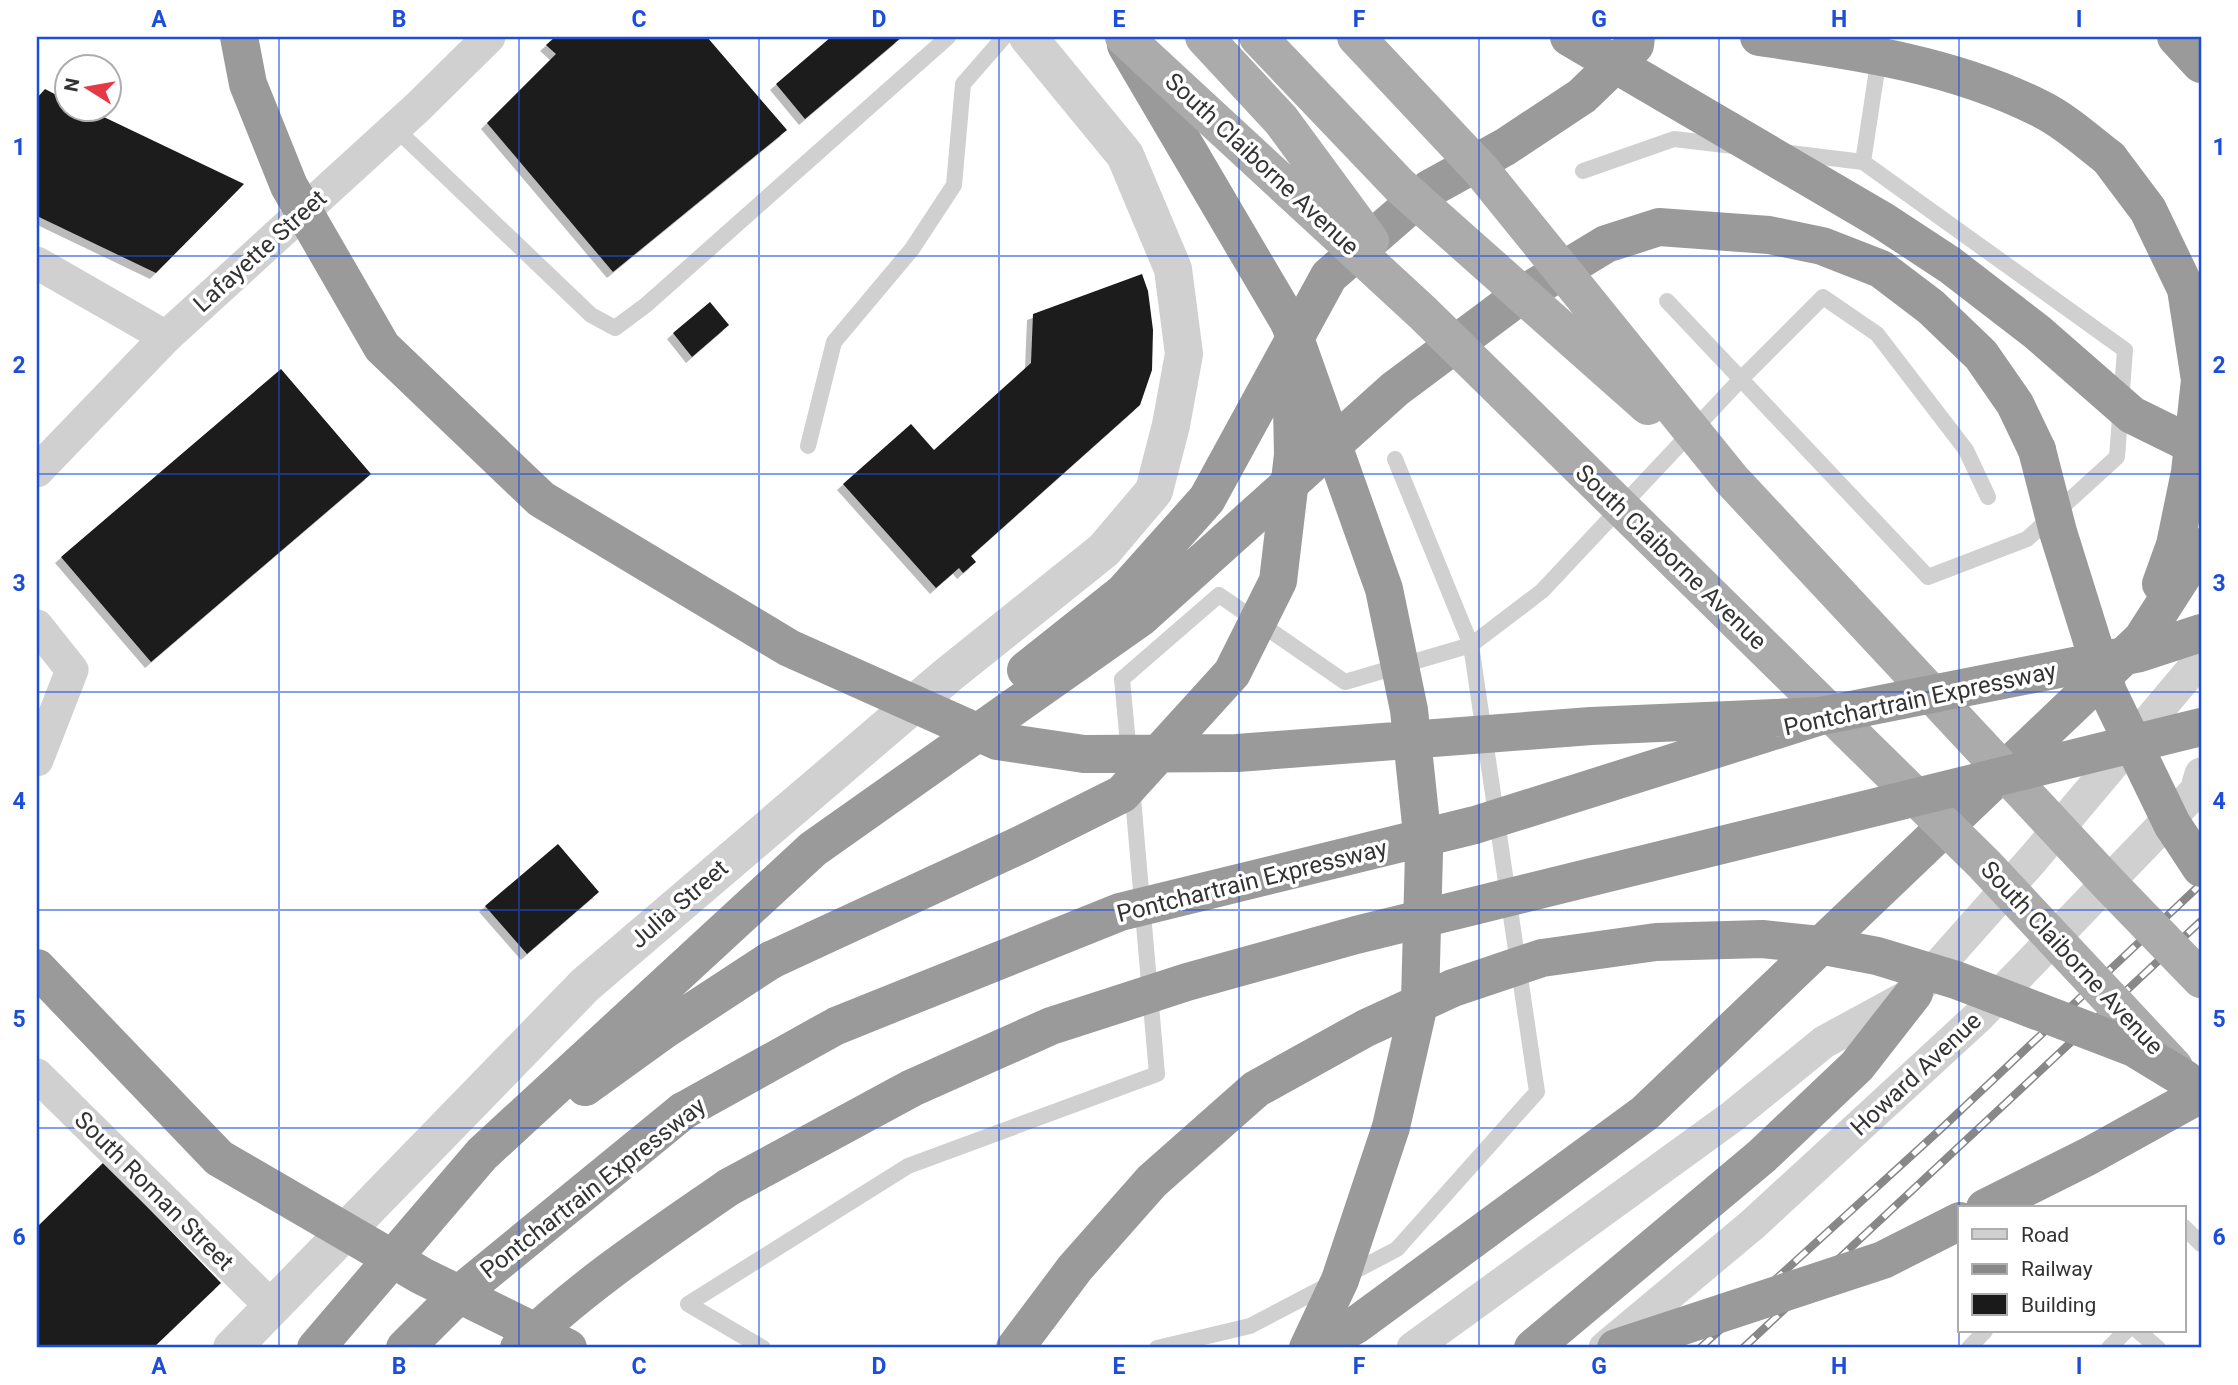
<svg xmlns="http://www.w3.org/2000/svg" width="2238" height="1385" font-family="Roboto,sans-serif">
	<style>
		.building { fill: #1a1a1a; filter: url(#shadow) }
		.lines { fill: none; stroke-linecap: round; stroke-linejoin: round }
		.service { stroke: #d0d0d0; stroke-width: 16 }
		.minor { stroke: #d0d0d0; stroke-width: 33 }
		.tertiary { stroke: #d0d0d0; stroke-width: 38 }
		.motorway { stroke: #9a9a9a; stroke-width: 38 }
		.rail-casing { stroke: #888; stroke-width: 8 }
		.rail { stroke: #fff; stroke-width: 5; stroke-dasharray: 16; stroke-linecap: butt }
		.primary-bridge { stroke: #ababab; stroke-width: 38 }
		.motorway-bridge { stroke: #9a9a9a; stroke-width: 38 }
		.grid { fill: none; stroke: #1d4ed8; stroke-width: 2; stroke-opacity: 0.55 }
		.labels { text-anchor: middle; stroke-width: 7; stroke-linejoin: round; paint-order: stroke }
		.street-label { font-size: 24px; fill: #333; stroke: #fff }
		.neatline { fill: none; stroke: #1d4ed8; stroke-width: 2.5 }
		.grid-label { font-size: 23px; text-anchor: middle; font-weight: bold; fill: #1d4ed8 }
	</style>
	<defs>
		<filter id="shadow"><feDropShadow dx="-6" dy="6" stdDeviation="0" flood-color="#0004"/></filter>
	</defs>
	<rect width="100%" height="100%" fill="#fff"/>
	<path class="building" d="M555,37H707L787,130L613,272L487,123L556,54L546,45Z
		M831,37H902L805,119L776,84Z
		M45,89L66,100V108H85L244,184L156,273L37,216V98Z
		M1142,274L1148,291L1153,330L1152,370L1140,405L971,556L976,562L963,573L959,568L936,588L843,484L911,424L934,450L1031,363L1033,314Z
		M710,302L729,325L692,357L673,333Z
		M281,369L371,474L151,662L61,557Z
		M558,844L599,892L527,954L485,906Z
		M104,1162L221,1283L153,1348H37V1227Z"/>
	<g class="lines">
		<path class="service" d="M395,128L591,315L615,328L646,305L948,37
			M1790,153L1863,162L1882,37
			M1583,171L1674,139L1733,146
			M1667,301L1928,577L2027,539L2117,457L2125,350L1863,162
			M808,446L834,342L912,249L954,185L963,84L1004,37
			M1395,459L1471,645L1542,591L1741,379L1823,297L1877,334L1966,450L1988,497
			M1129,755L1122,679L1219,595L1345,682L1471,645L1537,1092L1397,1249L1250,1326L1157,1348
			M2184,1227L2201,1244
			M2138,1331L2158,1348
			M763,1348L688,1304L908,1166L1157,1074L1132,787
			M1969,1348L1985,1331
			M2109,1348L2126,1331"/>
		<path class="minor" d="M37,263L166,337
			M37,471L166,337L418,107L489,37
			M37,626L72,670L37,760
			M37,1075L272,1307
			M1413,1348L1733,1116L1824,1042L1914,993L2033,859L2201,659
			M1605,1348L1752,1225L1979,1016L2196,791L2201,774"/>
		<path class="tertiary" d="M232,1348L585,985L948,675L1104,550L1154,491L1171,425L1184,354L1173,269L1125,155L1028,37"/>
		<path class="motorway" d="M2176,37L2201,64
			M1126,45L1290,324
			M2109,158L2148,210L2186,289L2200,380L2190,472L2175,545L2161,584
			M1026,670L1124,592L1207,499L1329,276L1429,189L1505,147L1582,96L1635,45L1636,37
			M585,1087L664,1030L771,960
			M316,1348L482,1154L813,849L1140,618L1395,389L1517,298L1606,244L1659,227L1769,235L1822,246L1881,269L1931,307L1981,355L2015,404L2037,450
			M405,1348L458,1295L683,1111
			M519,1348C582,1286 657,1237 729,1187
			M1315,1348L1356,1325L1645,1113L2142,639L2201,547
			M1533,1348L1762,1156L1857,1066L1914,993"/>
		<defs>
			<path id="rail" d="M1700,1348L1943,1127L2201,884
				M1743,1348L2201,921"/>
		</defs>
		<use href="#rail" class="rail-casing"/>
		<use href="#rail" class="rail"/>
		<path class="primary-bridge" d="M1124,37L1423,313L1984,864L2174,1067
			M1204,37L1281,120L1370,241
			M1258,37L1400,186L1648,406
			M1356,37L1481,170L1731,479L2110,885L2201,979"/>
		<path class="motorway-bridge" d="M239,37L248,84L289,186L382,347L541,499L789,648L997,741L1084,754L1237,753L1591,726L1821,716
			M1569,37L1883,221L1950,265L2037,332L2132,415L2201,449
			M1759,37C1855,51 1951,64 2039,108C2064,120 2087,141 2109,158
			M1290,324L1384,589L1409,710L1424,853L1420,1000L1391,1127L1340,1280L1308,1348
			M2037,450L2058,532L2108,692L2172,824L2201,868
			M771,960L1022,844L1122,794L1232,673L1278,581L1293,455L1291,358
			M37,968L219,1158L422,1276L568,1348
			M683,1111L836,1026L1120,912L1475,825L1821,716L2140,653L2201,633
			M729,1187L912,1088L1051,1026L1187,982L1356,935L2201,727
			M1985,1208L2089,1156L2201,1094
			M1015,1348L1075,1268L1152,1181L1256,1089L1366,1028L1453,988L1542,958L1656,942L1762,939L1819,945L1877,956L1956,980L2134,1048L2185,1079
			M1616,1348L1883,1260L1960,1221"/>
	</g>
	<path class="grid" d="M279,37V1348M519,37V1348M759,37V1348M999,37V1348M1239,37V1348M1479,37V1348M1719,37V1348M1959,37V1348M37,256H2201M37,474H2201M37,692H2201M37,910H2201M37,1128H2201"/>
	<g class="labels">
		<g class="street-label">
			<text transform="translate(1262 164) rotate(43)" y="8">South Claiborne Avenue</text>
			<text transform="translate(260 251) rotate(-42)" y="8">Lafayette Street</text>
			<text transform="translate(1671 557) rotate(44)" y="8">South Claiborne Avenue</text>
			<text transform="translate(1920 699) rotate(-12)" y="8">Pontchartrain Expressway</text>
			<text transform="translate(1252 881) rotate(-14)" y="8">Pontchartrain Expressway</text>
			<text transform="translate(679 904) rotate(-41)" y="8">Julia Street</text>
			<text transform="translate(2072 958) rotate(47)" y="8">South Claiborne Avenue</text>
			<text transform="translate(1916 1074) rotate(-43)" y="8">Howard Avenue</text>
			<text transform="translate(593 1188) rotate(-38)" y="8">Pontchartrain Expressway</text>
			<text transform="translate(154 1191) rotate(45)" y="8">South Roman Street</text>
		</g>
	</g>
	<rect width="2238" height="1385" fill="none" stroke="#ffffff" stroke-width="77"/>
	<rect x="1958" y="1206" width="228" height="126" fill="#ffffff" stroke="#adadad" stroke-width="2"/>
	<rect x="1972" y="1229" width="35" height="10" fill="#d0d0d0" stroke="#adadad" stroke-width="2"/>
	<text x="2021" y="1242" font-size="21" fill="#333333">Road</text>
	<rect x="1972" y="1264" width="35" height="10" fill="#888888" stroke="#adadad" stroke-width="2"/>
	<text x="2021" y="1276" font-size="21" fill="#333333">Railway</text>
	<rect x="1972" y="1294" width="35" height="21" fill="#1a1a1a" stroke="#adadad" stroke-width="2"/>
	<text x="2021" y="1312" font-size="21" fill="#333333">Building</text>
	<g transform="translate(88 88) rotate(281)"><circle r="33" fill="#ffffff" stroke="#adadad" stroke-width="2"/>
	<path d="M0-5L12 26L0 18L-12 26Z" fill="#e63946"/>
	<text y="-10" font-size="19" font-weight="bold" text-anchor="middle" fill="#333333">N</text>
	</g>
	<rect x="38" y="38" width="2162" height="1308" class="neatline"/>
	<g class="grid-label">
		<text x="159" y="27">A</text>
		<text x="399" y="27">B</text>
		<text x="639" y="27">C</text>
		<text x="879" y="27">D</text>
		<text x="1119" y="27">E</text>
		<text x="1359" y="27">F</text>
		<text x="1599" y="27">G</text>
		<text x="1839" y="27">H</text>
		<text x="2079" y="27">I</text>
		<text x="19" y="155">1</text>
		<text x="2219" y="155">1</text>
		<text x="19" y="373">2</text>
		<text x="2219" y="373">2</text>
		<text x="19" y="591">3</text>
		<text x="2219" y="591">3</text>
		<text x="19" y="809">4</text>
		<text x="2219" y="809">4</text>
		<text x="19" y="1027">5</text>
		<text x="2219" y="1027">5</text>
		<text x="19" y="1245">6</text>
		<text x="2219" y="1245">6</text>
		<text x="159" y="1374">A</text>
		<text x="399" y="1374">B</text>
		<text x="639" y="1374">C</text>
		<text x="879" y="1374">D</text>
		<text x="1119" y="1374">E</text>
		<text x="1359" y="1374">F</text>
		<text x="1599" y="1374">G</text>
		<text x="1839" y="1374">H</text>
		<text x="2079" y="1374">I</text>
	</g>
</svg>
